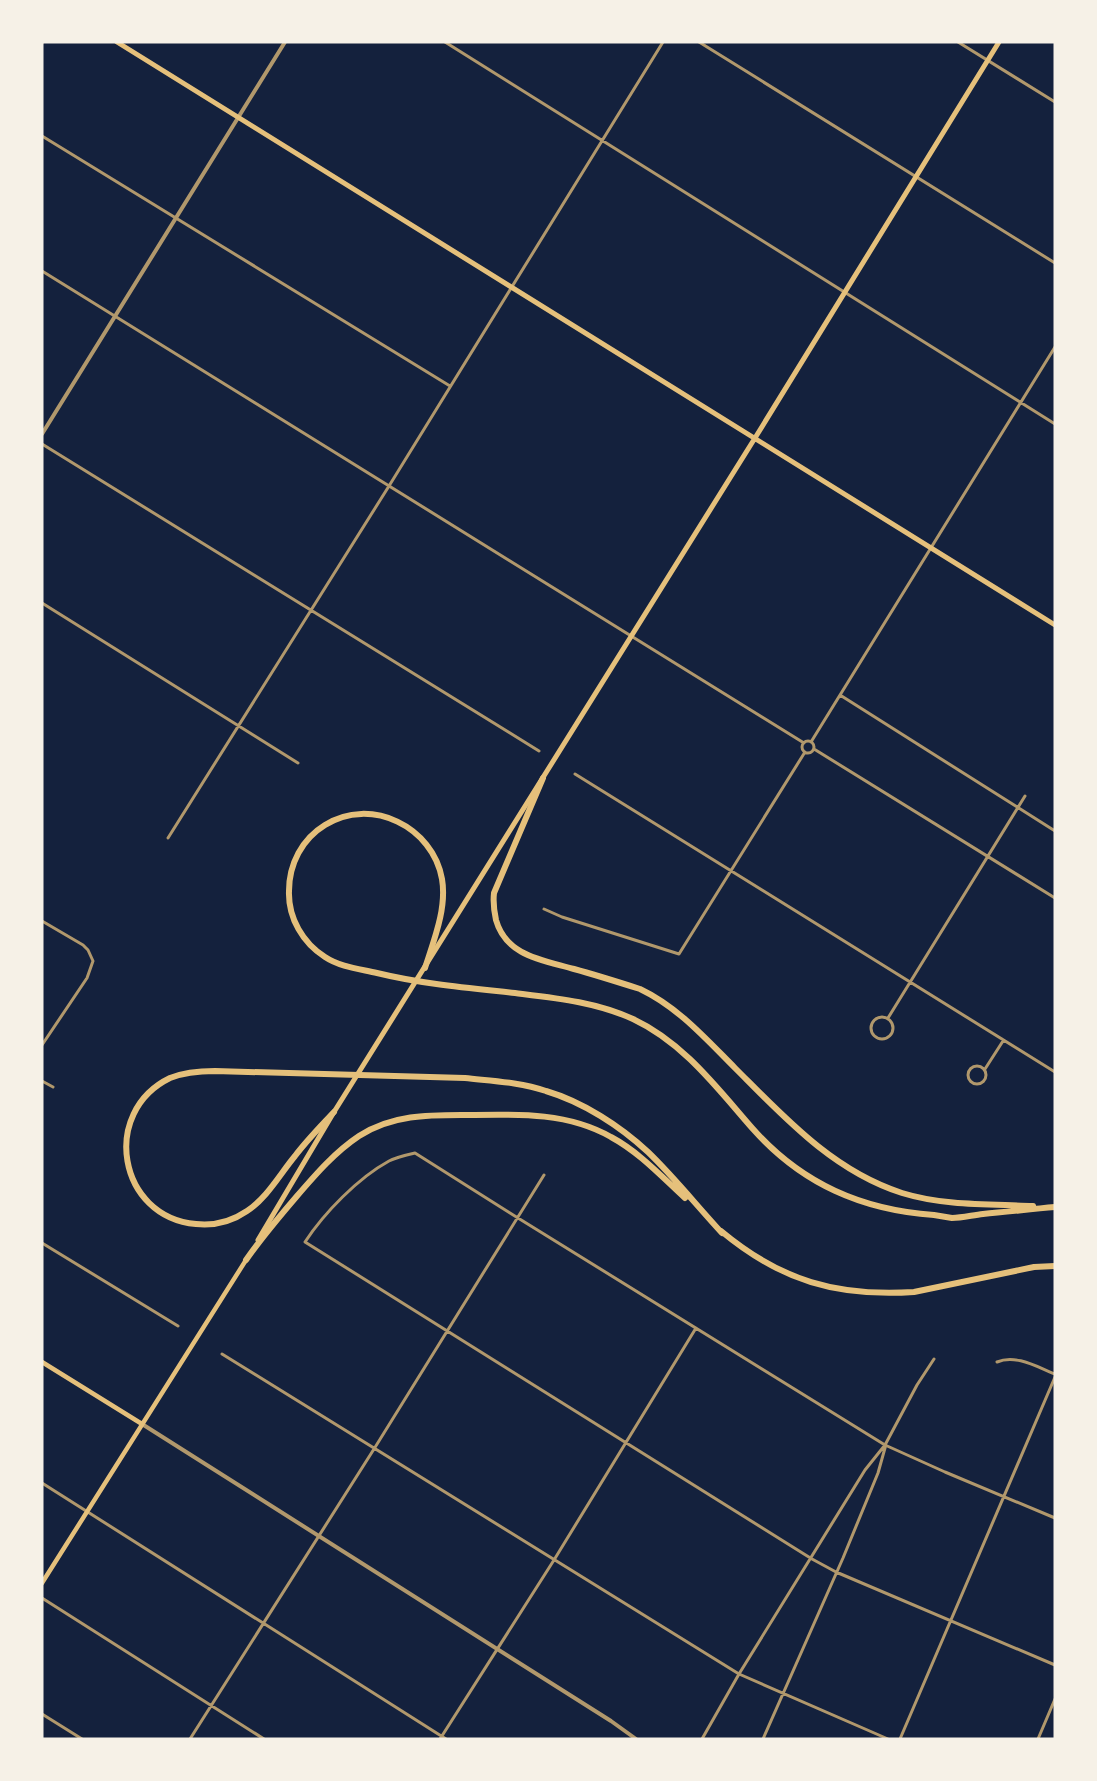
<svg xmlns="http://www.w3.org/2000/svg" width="1097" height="1781" font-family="'Public Sans',sans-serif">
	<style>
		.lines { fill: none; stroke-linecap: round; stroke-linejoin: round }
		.minor { stroke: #b1986c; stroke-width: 3 }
		.tertiary { stroke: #b1986c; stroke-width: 4 }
		.secondary { stroke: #e5c07b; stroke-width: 4.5 }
		.primary { stroke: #e5c07b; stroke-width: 5 }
		.motorway { stroke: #e5c07b; stroke-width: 6 }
	</style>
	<rect width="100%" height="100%" fill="#14213d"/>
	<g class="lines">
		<path class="minor" d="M445,42L1055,424
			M699,42L1055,263
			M958,42L1055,102
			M42,43V42
			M42,136L450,386
			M42,271L804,743
			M42,444L539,751
			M42,603L298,763
			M840,695L1055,831
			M802 747a6 6 0 1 1 12 0a6 6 0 1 1-12 0Z
			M811,742L1055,347
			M814,749L1055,898
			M575,774L1055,1072
			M168,838L389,486L663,42
			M544,909L562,917L679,954L805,752
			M42,921L83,945L88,950L93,961L87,978L42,1045
			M871 1028a11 11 0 1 1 22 0a11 11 0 1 1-22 0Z
			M888,1018L1025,796
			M968 1075a9 9 0 1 1 18 0a9 9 0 1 1-18 0Z
			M985,1069L1003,1041
			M42,1081L53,1087
			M42,1243L178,1326
			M222,1354L739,1674L888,1739
			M997,1362C1016,1354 1037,1367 1055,1374
			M42,1483L446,1739
			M1055,1518L945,1472L885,1445L518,1218L415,1153C406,1155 397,1157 389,1161C358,1178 324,1213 305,1242L812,1559L836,1572L1055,1665
			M42,1598L264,1739
			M42,1714L82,1739
			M190,1739L374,1449L544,1175
			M440,1739L554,1560L696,1328
			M702,1739L739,1674L865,1470L885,1445L917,1385L934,1359
			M763,1739L843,1558L878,1473L885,1448
			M900,1739L1055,1377
			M1038,1739L1055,1699"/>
		<path class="tertiary" d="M42,434L285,42
			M142,1424L611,1721L636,1739"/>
		<path class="secondary" d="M42,1362L142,1424
			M42,1583L246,1260"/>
		<path class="primary" d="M117,42L1055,625
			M258,1240L334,1112L755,438L999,42"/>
		<path class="motorway" d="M543,778L494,893C493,902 494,911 496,920C506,956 543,960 574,969C596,975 618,982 640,989C678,1007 706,1039 735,1068C784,1117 833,1171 902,1193C944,1206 990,1204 1033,1206
			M425,968C434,940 447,908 442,879C433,827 371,796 325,825C302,839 289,864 289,891C288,918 303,943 325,957C340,967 360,969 377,973C422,984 469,988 515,993C556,998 596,1002 633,1019C684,1043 717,1088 753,1129C802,1184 862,1210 934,1215C940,1216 946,1217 952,1218C962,1218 973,1215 983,1214C1007,1212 1031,1209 1055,1207
			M334,1112C321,1126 307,1140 295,1156C280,1174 267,1198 247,1211C231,1222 215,1226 196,1224C118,1217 100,1112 170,1078C185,1072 200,1071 215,1071L465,1078C492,1081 520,1082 546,1091C583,1102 620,1126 648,1152C674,1177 697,1206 722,1233
			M721,1231C781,1281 837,1297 914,1292L1034,1267L1055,1266
			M246,1260C262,1237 279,1217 297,1196C316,1174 335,1152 359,1136C394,1113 434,1115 474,1115C521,1114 569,1113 611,1137C639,1152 662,1177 685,1198"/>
	</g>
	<rect width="1097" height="1781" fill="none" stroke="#f6f1e7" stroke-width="87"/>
</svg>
